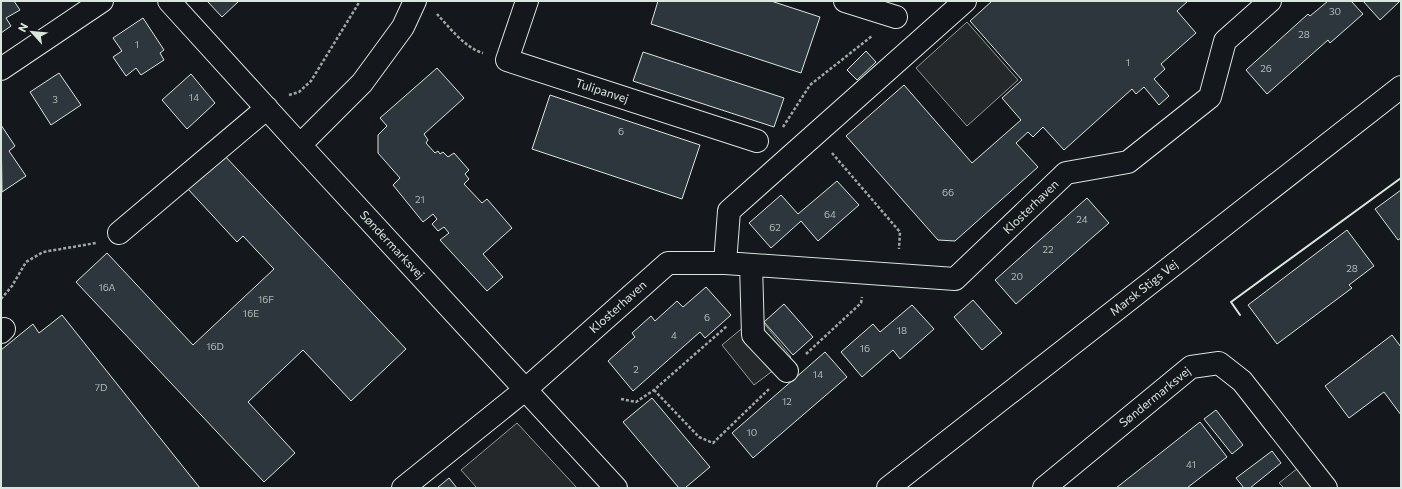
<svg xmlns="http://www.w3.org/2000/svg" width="1402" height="489" font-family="Commissioner,sans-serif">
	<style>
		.parking { fill: #24282b; stroke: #939e99 }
		.building { fill: #2c363c; stroke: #d8e6dc }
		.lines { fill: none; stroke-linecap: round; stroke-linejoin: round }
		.minor-casing { stroke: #d8e6dc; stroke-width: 24 }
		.path { stroke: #9da8a2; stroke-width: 2.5; stroke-dasharray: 3 2; stroke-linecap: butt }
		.minor { stroke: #14181c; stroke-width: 22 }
		.wall { stroke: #d8e6dc; stroke-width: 2 }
		.labels { text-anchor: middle; stroke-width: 3; stroke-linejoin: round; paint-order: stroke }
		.number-label { font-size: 10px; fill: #adbab4 }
		.street-label { font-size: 12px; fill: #d8e6dc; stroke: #14181c }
	</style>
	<rect width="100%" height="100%" fill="#14181c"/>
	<path class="parking" d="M967,22L1018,80L967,126L916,68Z
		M763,322L791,357L754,385L722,345L740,330Z
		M517,423L577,488H477L461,470Z
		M1298,468L1314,488H1284L1279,483Z"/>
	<path class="building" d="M1,1H14L20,10L6,18L11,26L1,33Z
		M207,1H239L222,17Z
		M658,1H771L820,17L801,73L651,24Z
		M992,1H1188L1177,11L1196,33L1161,64L1165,69L1154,79L1169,96L1159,105L1144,87L1136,94L1132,89L1064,150L1043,127L1033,137L1028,132L1016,143L1038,167L955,241L938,240L846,136L904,85L972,163L1021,120L1002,98L1022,80L970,21Z
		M1328,1H1351L1363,14L1330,43L1328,40L1267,94L1246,70L1308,14L1310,16Z
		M1363,1H1399V2L1380,20Z
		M143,18L164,50L160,53L164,60L141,75L136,68L126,76L113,57L122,51L113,38Z
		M866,51L876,62L857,80L847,70Z
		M643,52L784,98L774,127L633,81Z
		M437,68L464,98L424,134L428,140L426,143L435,153L438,151L440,154L443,152L448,157L454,153L469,170L465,174L469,179L464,184L482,203L487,199L512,228L483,254L503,277L487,291L440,240L449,233L444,227L438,231L432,224L437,219L433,214L423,222L393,185L400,178L378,153V135L387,126L380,118Z
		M59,73L81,105L51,125L30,92Z
		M191,74L215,103L187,129L162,100Z
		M550,95L700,145L682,199L532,149Z
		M1,125L15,146L9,151L26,176L2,192Z
		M223,154L406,349L351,401L303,350L248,402L295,453L264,482L76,282L107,253L193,345L274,269L243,236L237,242L187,188Z
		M837,181L859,205L818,241L801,221L771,248L749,223L781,195L798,214Z
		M1401,190V238L1398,240L1375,209Z
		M1087,198L1109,223L1016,304L995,280Z
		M1347,230L1374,266L1349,285L1352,288L1277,344L1248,305Z
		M706,287L731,315L705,338L700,332L633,391L608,361L635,337L632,333L651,316L655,321L677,301L683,307Z
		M973,300L1002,333L982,350L954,317Z
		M784,304L813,337L793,355L764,322Z
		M912,305L934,329L900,359L893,350L862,377L841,352L873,324L880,332Z
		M62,315L200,488H1V350L33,324L39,333Z
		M1392,335L1401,347V415L1384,392L1349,418L1325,386Z
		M825,352L847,377L753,458L732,433Z
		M652,398L710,467L685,488H679L623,422Z
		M1216,410L1243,445L1232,454L1204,419Z
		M1200,422L1227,457L1187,488H1116Z
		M1272,451L1281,463L1250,488H1244L1236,478Z
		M449,478L457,488H437Z"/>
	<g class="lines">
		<defs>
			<path id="minor" d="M169,1L300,145L616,488
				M527,1L507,60L757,141
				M845,1L896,17
				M1,69L102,1
				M300,145L362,83L403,27L415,1
				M119,233L267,108
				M725,263L729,211L965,1
				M751,265L753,335L787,371
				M1,332L4,329
				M403,488L526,389L668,263H725L955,279L1066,173L1128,162L1210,97L1225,41L1270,1
				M888,488L1401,87
				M1044,488L1191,367L1219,363L1242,381L1326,488"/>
		</defs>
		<use href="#minor" class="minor-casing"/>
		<path class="path" d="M437,14C449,27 465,48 483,53
			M289,95L299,92L311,81L360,1
			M783,127L810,85L872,36
			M832,153L900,232L899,249
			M1,299L12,286L26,262L43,252L96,243
			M806,354L861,303L862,297
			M654,390L699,437L713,443L769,389
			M621,399L636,402L654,390L727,326"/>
		<use href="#minor" class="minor"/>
		<path class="wall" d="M1240,315L1231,302L1401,178"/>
	</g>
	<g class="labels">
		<g class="number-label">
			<text x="1335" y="15">30</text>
			<text x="1304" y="38">28</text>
			<text x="137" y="48">1</text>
			<text x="1128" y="66">1</text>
			<text x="1266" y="72">26</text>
			<text x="194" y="101">14</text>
			<text x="55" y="103">3</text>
			<text x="621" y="135">6</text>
			<text x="948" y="196">66</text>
			<text x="420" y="203">21</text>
			<text x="830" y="218">64</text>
			<text x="1082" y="223">24</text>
			<text x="775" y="231">62</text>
			<text x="1048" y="253">22</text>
			<text x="1352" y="272">28</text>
			<text x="1017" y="280">20</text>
			<text x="107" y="291">16A</text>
			<text x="266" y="303">16F</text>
			<text x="251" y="317">16E</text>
			<text x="707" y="321">6</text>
			<text x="902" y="334">18</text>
			<text x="674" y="339">4</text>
			<text x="215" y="350">16D</text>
			<text x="865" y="352">16</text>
			<text x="636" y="373">2</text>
			<text x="818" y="378">14</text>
			<text x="101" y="391">7D</text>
			<text x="787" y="405">12</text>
			<text x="752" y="436">10</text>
			<text x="1191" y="468">41</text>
		</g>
		<g class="street-label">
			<text transform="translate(602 91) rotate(18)" y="4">Tulipanvej</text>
			<text transform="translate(1031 207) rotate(-44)" y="4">Klosterhaven</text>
			<text transform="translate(392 245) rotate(47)" y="4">Søndermarksvej</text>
			<text transform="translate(1144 288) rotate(-38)" y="4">Marsk Stigs Vej</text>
			<text transform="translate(618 307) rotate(-42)" y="4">Klosterhaven</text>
			<text transform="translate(1155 397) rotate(-39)" y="4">Søndermarksvej</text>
		</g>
	</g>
	<rect width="1402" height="489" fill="none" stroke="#d8e6dc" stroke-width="4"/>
	<g transform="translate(32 32) rotate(297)" stroke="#14181c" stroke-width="3" paint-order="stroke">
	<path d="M0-3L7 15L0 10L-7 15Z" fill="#d8e6dc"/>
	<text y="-6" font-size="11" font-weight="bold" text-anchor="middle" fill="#d8e6dc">N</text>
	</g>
</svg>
